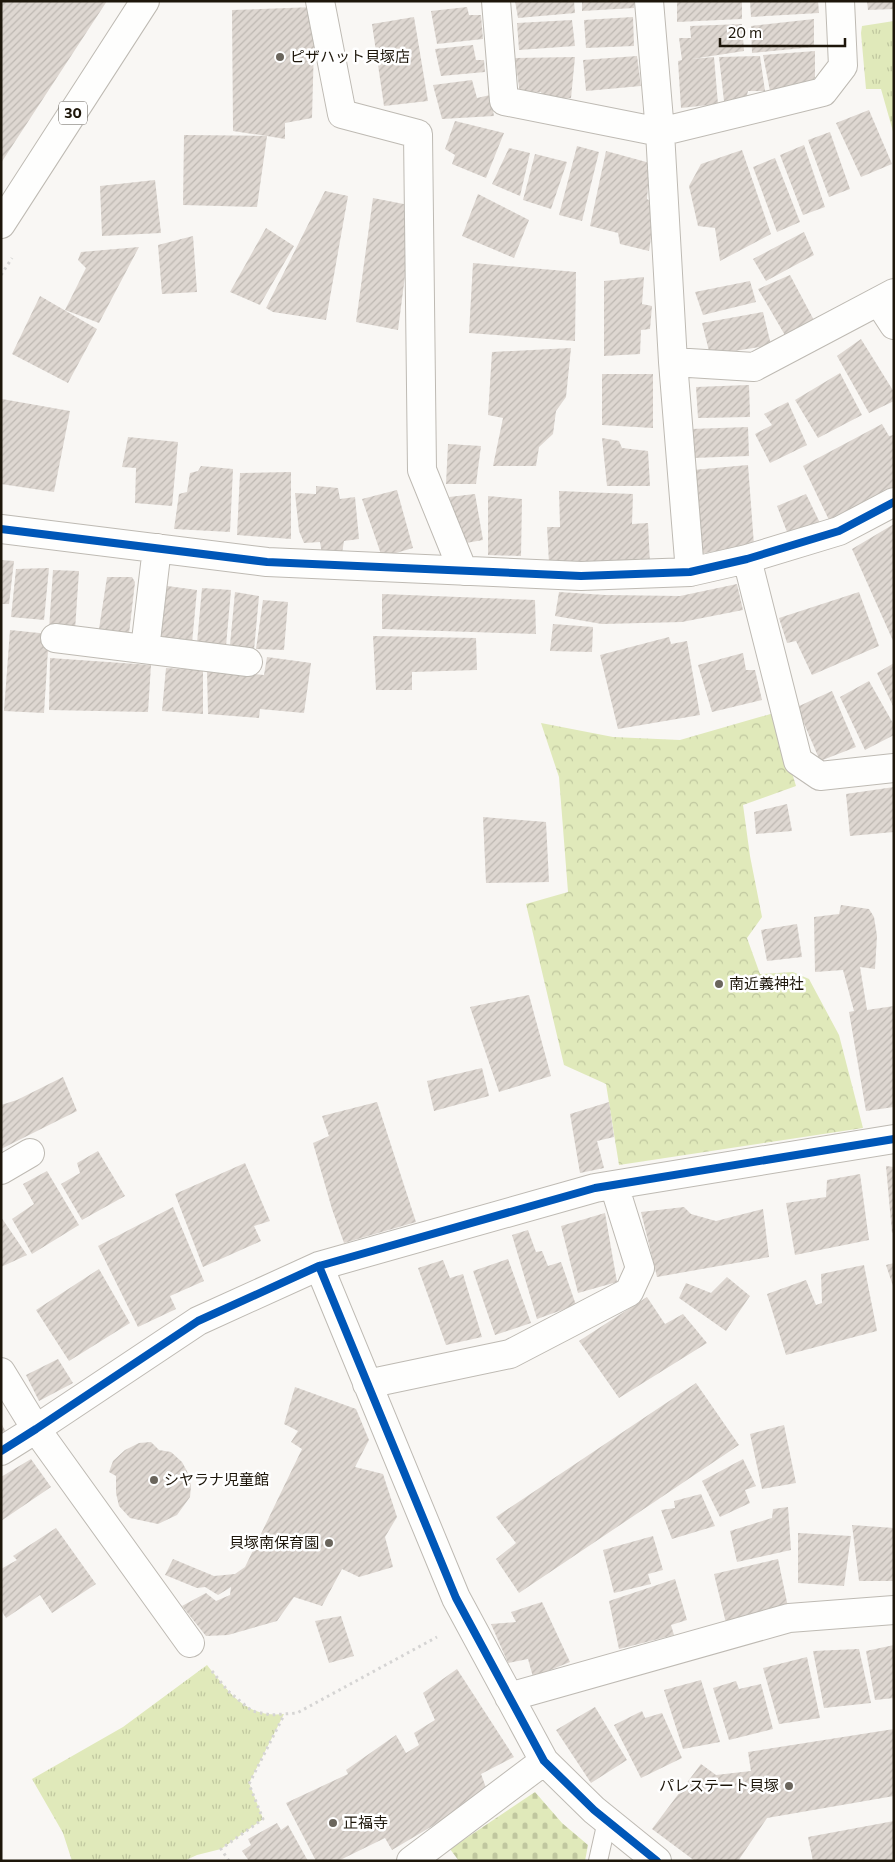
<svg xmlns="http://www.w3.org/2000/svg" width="895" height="1862" font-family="Commissioner,'Noto Sans JP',sans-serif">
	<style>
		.forest { fill: url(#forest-crowns) }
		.cemetery { fill: url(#cemetery-stones) }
		.park { fill: url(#park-tufts) }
		.building { fill: url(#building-hatch) }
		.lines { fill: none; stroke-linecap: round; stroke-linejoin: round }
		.service-casing { stroke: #bebab3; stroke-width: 20 }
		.minor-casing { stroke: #bebab3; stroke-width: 30 }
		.primary-casing { stroke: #bebab3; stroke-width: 30 }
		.path { stroke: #d5d4d3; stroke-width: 3; stroke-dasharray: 2.5 4; stroke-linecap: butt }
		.service { stroke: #fefefd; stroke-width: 18 }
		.minor { stroke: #fefefd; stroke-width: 28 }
		.primary { stroke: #fefefd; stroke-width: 28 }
		.cycleway-casing { stroke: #fff; stroke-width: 11 }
		.cycleway { stroke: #0057b8; stroke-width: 8 }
		.poi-dot { fill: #6a655c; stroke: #fff; stroke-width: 2 }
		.labels { text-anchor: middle; stroke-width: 5; stroke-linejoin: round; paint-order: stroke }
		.shield { fill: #fff; stroke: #615c54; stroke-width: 1 }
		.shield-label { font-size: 14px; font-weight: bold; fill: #1d160a }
		.poi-label { font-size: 15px; fill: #1d160a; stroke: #fff; text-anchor: start }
	</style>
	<defs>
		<pattern id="forest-crowns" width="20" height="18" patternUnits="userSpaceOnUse" patternTransform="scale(1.25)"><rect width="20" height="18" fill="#e0e9ba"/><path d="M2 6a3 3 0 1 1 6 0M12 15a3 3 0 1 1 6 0" fill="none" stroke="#c0c79f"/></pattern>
		<pattern id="cemetery-stones" width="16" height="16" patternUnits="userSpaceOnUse" patternTransform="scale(1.25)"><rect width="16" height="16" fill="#e0e9ba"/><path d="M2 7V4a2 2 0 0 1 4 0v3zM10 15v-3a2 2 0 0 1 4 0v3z" fill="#c0c79f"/></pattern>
		<pattern id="park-tufts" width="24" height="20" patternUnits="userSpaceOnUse" patternTransform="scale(1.25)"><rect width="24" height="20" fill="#e0e9ba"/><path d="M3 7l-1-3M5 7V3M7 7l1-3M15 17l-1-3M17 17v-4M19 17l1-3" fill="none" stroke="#c0c79f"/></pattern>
		<pattern id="building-hatch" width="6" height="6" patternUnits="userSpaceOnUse" patternTransform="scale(1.25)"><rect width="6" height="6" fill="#ded7d1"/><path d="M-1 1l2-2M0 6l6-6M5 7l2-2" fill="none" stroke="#beb8b2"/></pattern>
	</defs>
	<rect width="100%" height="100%" fill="#f9f7f4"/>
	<path class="forest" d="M774,713L796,786L743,805L750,856L762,917L747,938L760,974L793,972L809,979L839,1035L863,1128L619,1165L606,1084L564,1065L526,904L568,892L559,777L541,723L613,737L680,740Z"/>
	<path class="cemetery" d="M535,1792L562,1823L588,1845L585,1861H459L450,1849Z"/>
	<path class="park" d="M894,21V135L881,89H866L861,33L862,26Z
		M207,1665C229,1692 245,1718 284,1714L249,1783L263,1819L221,1849L197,1855L184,1861H72L63,1833L32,1779L123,1727Z"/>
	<path class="building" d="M1,1H107L1,163Z
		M515,1H574L575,13L518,18Z
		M582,1H634V8L582,11Z
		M677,1H742V19L677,22Z
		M750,1H818L819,13L751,17Z
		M867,1H894V9L868,10Z
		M315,7L312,118L285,123V139L267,136L257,207L183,205L184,135L267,136L233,131L232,10Z
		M467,7L469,15H481L483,39L437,44L431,11Z
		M414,17L428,101L384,106L372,24Z
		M633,17L634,46L586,48L584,20Z
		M814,19V47L752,53L751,26Z
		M572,20L575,46L519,50L517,23Z
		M742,24L744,51L692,59L714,57L718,104L681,108L678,61L682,60L679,38H691L690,26Z
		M473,45L476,60H484L485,72L441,76L435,49Z
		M815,51V78L809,85L770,91L763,55Z
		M637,56L641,86L586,91L583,60Z
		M760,56L765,91H748L746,99L724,101L719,57Z
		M575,57L571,98L544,100L541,92L520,94L515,58Z
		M472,80L477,98L490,95L494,116L442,119L433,85Z
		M869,110L892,164L861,177L836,123Z
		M455,121L504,133L486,178L452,164L455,155L445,149Z
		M830,132L850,189L829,197L808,140Z
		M804,145L825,207L803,215L780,155Z
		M577,146L599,152L582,221L559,215Z
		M509,148L530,153L520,196L492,184Z
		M742,150L771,234L720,261L715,228L698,226L689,186L701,164Z
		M606,151L650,163L647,199L656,205L649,251L620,244L618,233L590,226Z
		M535,154L567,162L551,209L523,200Z
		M775,158L800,222L777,232L753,167Z
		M155,180L161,233L102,236L100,186Z
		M325,191L348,196L326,320L273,312L266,308Z
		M478,194L529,220L514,258L462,236Z
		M373,198L414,206L398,330L356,322Z
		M266,228L294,246L260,305L230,292Z
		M804,232L814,255L766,281L753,259Z
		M193,236L197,292L162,294L158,245Z
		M139,247L99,323L65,310L86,268L78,260L81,252Z
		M473,263L576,272L575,341L469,333Z
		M790,275L816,324L786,337L758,289Z
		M644,277L642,304L652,306L650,329L641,330L640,354L604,356V281Z
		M750,281L756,302L703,315L695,292Z
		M40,296L97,329L68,383L12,354Z
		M763,312L771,345L710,355L702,323Z
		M861,339L894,392V401L869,413L837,356Z
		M571,348L566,397L556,411L553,434L539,447L536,466H493L503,418L488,415L492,352Z
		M840,373L862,415L818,438L795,400Z
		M602,374H653V428L602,425Z
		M749,385L750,417L698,418L696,387Z
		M2,399L70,411L54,492L1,484Z
		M788,402L807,445L770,463L755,434L772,425L764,414Z
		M882,424L889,436L894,435V486L829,520L803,466Z
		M748,427L749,456L692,458L691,429Z
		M128,437L178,442L172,506L135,503L136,468L122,467Z
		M602,438L619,441L622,448L648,451L650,486H607Z
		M448,444L481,446L476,484H446Z
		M748,465L754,545L699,554L693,470Z
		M201,466L233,469L230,532L174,529L179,494L187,492L190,473L198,471Z
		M291,472V539L237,535L240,473Z
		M316,486L338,488L340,499L355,497L359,539L344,541L342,553L322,554L320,542L304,543L299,531L295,493L316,494Z
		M397,490L413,548L382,557L362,499Z
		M559,491L633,494L632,524L648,523L650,564L549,563L547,527H560Z
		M475,494L483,540L466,543L449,497Z
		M806,494L821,525L789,537L777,506Z
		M488,496L522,499L521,556L488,555Z
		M894,524V643L852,549Z
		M1,560L14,561L9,604H1Z
		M49,568L44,620L11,617L16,569Z
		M53,570L79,571L75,630L49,629Z
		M107,577H132L135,582L129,634L99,629Z
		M737,584L743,610L682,622L602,624L555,616L559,592L605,595L680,596Z
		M160,585L197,590L192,643L153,640Z
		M202,588L231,590L226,646L197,643Z
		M235,592L259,596L254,650L230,645Z
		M859,592L879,646L812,675L796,641L787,643L779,618Z
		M382,594L535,600L536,634L382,629Z
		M263,600L288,602L284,650L256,649Z
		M553,624L593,627L592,652L550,651Z
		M10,630L49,634L44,713L4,711Z
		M373,636L476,638L477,670L412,672V690H376Z
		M669,637L671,644L687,641L700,715L618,729L600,655Z
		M743,653L746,670H755L762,700L712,712L698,665Z
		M267,657L311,663L304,713L260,709L259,718L208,714L207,670L264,675Z
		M50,658L151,665L148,712L49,710Z
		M894,663V708L877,673Z
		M166,668L203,670V714L162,711Z
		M869,681L894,725V735L865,750L840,697Z
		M832,691L856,747L820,761L797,707Z
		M894,787V832L850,836L846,794Z
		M787,804L792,831L756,834L754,812Z
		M483,817L546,822L549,882L486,883Z
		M841,905L869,909L874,917L877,936L875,969L860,967L867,1010L894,1006V1107L866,1111L849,1012L854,1011L843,970L815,972L814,917L839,914Z
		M797,924L802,957L767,961L761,930Z
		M529,995L551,1076L499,1092L470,1007Z
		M482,1068L489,1096L434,1111L427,1081Z
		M63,1077L77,1111L1,1149V1105L17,1100Z
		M377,1102L416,1222L344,1243L332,1209L313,1143L329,1136L322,1116Z
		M609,1102L614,1137L597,1141L604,1168L580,1173L570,1114Z
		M98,1151L125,1196L82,1220L61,1184L80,1173L77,1163Z
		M245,1163L270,1221L254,1226L261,1241L203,1267L175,1194Z
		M886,1166L894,1167V1232L892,1233Z
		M47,1171L79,1225L32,1254L12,1219L34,1204L23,1184Z
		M860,1174L869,1240L795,1255L786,1203L826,1197L827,1180Z
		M173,1207L204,1281L170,1296L176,1309L138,1327L98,1246Z
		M684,1207L691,1214L716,1221L763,1209L769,1257L657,1277L641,1212Z
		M605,1213L617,1282L578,1293L561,1226Z
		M1,1217L27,1255L1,1267Z
		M528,1230L536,1252L542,1251L548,1266L561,1262L576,1305L537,1319L512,1235Z
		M508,1259L531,1323L495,1335L473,1271Z
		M443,1260L450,1278L463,1274L482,1337L446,1345L418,1268Z
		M894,1263V1286H893L886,1265Z
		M864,1265L877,1331L786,1355L767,1294L806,1280L816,1305L822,1303L821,1274Z
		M99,1269L130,1323L69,1361L36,1310Z
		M727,1277L750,1296L726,1331L679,1298L686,1283L711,1293Z
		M647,1297L665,1324L683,1314L707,1343L619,1398L579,1341Z
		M58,1359L73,1383L39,1401L26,1375Z
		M696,1383L739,1445L519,1593L496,1559L516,1543L496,1517Z
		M295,1387L356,1409L369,1440L355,1467L383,1474L397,1517L385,1537L393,1567L359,1577L342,1569L322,1606L294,1597L277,1621L228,1635L206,1636L182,1606L206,1593L216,1601L230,1595L231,1587L218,1595L205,1587L197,1588L165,1575L173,1559L214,1576L235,1574L245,1567L302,1449L291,1442L298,1431L284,1424Z
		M1,1423L6,1432L1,1435Z
		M784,1425L796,1483L762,1489L750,1434Z
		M151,1442L159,1450L171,1452L182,1462L188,1473L191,1486L190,1497L177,1515L158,1524L130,1518L119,1506L116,1493V1476L109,1472L113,1461L125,1450L139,1443Z
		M31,1459L51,1487L1,1521V1477Z
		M743,1459L756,1486L745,1490L750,1503L720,1517L702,1481Z
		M701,1494L715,1526L672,1539L661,1510L675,1508L674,1501Z
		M788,1507L791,1550L737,1562L730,1531L772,1518L773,1509Z
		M852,1525L894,1528V1581H859Z
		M56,1528L96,1584L52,1613L40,1595L6,1618L1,1610V1569L17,1560L13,1556Z
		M798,1533L851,1536L844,1586L798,1583Z
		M653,1536L663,1570L648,1574L651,1584L614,1593L603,1550Z
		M778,1559L788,1607L726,1623L714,1574Z
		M675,1579L687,1620L671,1625L674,1635L619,1649L609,1601Z
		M542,1602L570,1662L533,1677L528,1659L508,1663L491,1624L516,1622L511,1612Z
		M341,1616L354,1656L329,1663L315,1621Z
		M894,1645V1698L875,1700L866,1651Z
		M859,1649L871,1703L824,1708L813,1651Z
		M807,1657L820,1718L779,1724L763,1668Z
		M457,1669L514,1757L481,1774L488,1793L392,1850L385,1838L338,1861H316L286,1803L348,1774L346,1770L396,1735L406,1753L419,1745L414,1733L435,1720L423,1693Z
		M701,1680L720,1742L683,1749L664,1690Z
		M736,1681L739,1689L761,1684L773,1729L729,1740L713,1688Z
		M595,1707L627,1760L591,1783L556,1730Z
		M642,1711L645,1718L662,1713L682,1758L641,1778L614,1725Z
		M894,1729V1796L767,1818L738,1861H695L652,1829L701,1764L716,1775L751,1771L748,1752Z
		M894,1821V1861H813L808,1837Z
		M277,1823L281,1830L288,1825L308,1861H249L242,1851L251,1845L248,1839Z"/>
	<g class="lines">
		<defs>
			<path id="service" d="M598,1861L607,1821"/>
			<path id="minor" d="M320,1L342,114L418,134L422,470L463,571
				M496,1L504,101L660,132L823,92L843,66L840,1
				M649,1L660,132L673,362L690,572
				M879,302L894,325
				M673,362L754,367L894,293
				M1,529L267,562L581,576L690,572L747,559L839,531L894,502
				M747,559L798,761L820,776L894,768
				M55,638L248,662
				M145,649L157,548
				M1,1170L30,1153
				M319,1266L456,1598L544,1761L594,1810L657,1861
				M1,1372L36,1429L190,1643
				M367,1384L510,1354L629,1292L640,1268L614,1185
				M1,1451L36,1429L198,1321L319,1266L595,1188L894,1139
				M509,1697L789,1618L894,1610
				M411,1861L544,1761"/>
			<path id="primary" d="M1,224L145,1"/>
		</defs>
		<use href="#service" class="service-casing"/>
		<use href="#minor" class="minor-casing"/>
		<use href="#primary" class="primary-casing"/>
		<path class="path" d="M1,275L12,258
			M212,1671L228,1691L252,1711L271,1715L297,1713L437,1637
			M229,1861L221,1849L263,1819L249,1784L284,1715"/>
		<use href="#service" class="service"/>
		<use href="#minor" class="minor"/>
		<use href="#primary" class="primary"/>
		<defs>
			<path id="cycleway" d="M1,529L267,562L581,576L690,572L747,559L839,531L894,502
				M319,1266L456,1598L544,1761L594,1810L657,1861
				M1,1451L36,1429L198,1321L319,1266L595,1188L894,1139"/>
		</defs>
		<use href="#cycleway" class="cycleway-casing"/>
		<use href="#cycleway" class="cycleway"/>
	</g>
	<g class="poi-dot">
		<circle cx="280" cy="57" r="5"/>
		<circle cx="719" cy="984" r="5"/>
		<circle cx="154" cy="1480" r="5"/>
		<circle cx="329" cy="1543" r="5"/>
		<circle cx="789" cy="1786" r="5"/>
		<circle cx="333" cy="1823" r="5"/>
	</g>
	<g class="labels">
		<rect class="shield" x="59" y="101.5" width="28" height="23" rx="4"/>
		<g class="shield-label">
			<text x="73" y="118">30</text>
		</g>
		<g class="poi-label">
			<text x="290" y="62">ピザハット貝塚店</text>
			<text x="729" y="989">南近義神社</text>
			<text x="164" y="1485">シヤラナ児童館</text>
			<text x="319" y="1548" text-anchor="end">貝塚南保育園</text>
			<text x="779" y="1791" text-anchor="end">パレステート貝塚</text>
			<text x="343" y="1828">正福寺</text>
		</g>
	</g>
	<rect width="895" height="1862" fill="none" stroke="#1d160a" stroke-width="5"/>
	<path d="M720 38v8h125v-8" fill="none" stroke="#1d160a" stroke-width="2.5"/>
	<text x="728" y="38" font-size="15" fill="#1d160a" stroke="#ffffff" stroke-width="4" paint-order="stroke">20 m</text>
</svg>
